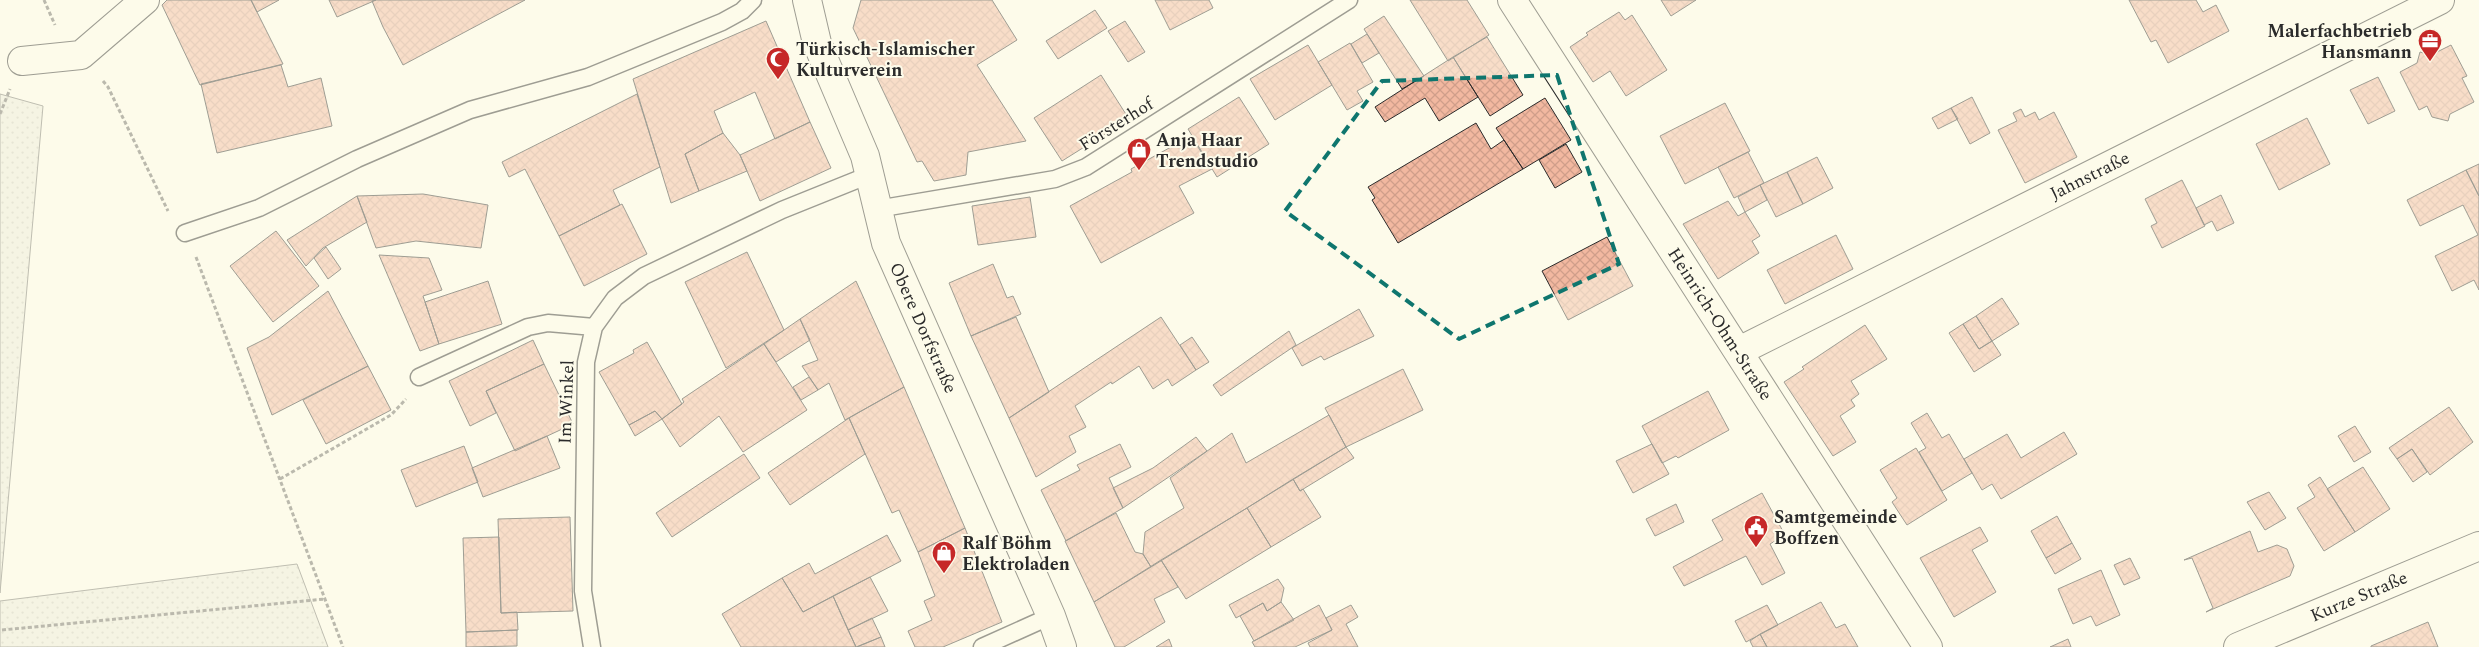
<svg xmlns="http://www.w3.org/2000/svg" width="2479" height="647" font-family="Spectral,serif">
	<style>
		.grass { fill: url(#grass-dots); stroke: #74746e }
		.building { fill: url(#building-cross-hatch); stroke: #2b2b2b }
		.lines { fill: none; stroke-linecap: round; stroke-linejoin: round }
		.service-casing { stroke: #2b2b2b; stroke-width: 19 }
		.minor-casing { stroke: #2b2b2b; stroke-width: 30 }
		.path { stroke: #6a6964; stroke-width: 3; stroke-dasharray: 4 2.5; stroke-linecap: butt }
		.service { stroke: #fdfbea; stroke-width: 16 }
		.minor { stroke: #fdfbea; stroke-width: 28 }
		.marked { fill: none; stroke: #0f766e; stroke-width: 4; stroke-dasharray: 10 6; stroke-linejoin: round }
		.labels { text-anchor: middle; stroke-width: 4; stroke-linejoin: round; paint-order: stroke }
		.poi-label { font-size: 18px; font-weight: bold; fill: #2b2b2b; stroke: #fdfbea; text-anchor: start }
		.street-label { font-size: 18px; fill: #2b2b2b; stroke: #fdfbea }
	</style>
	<defs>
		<pattern id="grass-dots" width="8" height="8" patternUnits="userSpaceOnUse" patternTransform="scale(1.25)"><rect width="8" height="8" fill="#ecebdb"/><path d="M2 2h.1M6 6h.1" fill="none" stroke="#cbcabc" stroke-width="1.8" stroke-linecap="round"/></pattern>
		<pattern id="building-cross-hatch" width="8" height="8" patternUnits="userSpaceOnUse" patternTransform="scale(1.25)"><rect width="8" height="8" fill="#f2b8a0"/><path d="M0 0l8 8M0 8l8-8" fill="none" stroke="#d09e8a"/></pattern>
	</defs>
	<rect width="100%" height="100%" fill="#fdfbea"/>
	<path class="grass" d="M0,94L43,106L0,593Z
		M297,564L328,647H0V601Z"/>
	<path class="building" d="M167,0H251L283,64L200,85L162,5Z
		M251,0H279L257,12Z
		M329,0H376L337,17Z
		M376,0H525L403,65L383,27L372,1Z
		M861,0H992L1017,40L977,65L1026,141L968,152L966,175L934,181L922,161L917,162L853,28Z
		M1155,0H1209L1213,8L1170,30Z
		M1410,0H1467L1489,35L1448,61Z
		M1661,0H1696L1671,16Z
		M2129,0H2196L2203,12L2216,5L2229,31L2168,63L2156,40L2151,42Z
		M1095,10L1107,28L1058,59L1046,41Z
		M1619,12L1625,20L1632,15L1667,70L1626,96L1610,71L1593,82L1570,47L1588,35L1586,33Z
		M1384,16L1424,76L1402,89L1364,29Z
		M766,21L810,122L775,139L755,92L714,111L723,133L685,154L699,191L671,203L633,79Z
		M1125,21L1145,52L1128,62L1108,31Z
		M1367,34L1379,53L1362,63L1351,44Z
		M1487,37L1523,95L1490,116L1453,57Z
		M1350,43L1373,82L1357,91L1363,101L1347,110L1318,62Z
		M1308,45L1332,85L1275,120L1250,79Z
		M2451,45L2467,76L2462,78L2474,102L2450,114L2448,121L2432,117L2427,106L2419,110L2400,72L2417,63L2420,52L2431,55Z
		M1453,57L1478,97L1439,121L1425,98L1385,122L1375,107Z
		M281,65L288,87L321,78L332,126L217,153L201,84Z
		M1101,75L1129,119L1062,161L1034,118Z
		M2378,77L2395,111L2368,124L2350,90Z
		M637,94L660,167L613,190L620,205L559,236L525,169L509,177L502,162Z
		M1239,97L1269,144L1217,177L1188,129Z
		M1972,97L1990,133L1970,144L1951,108Z
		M1545,98L1571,140L1523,169L1496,128Z
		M1725,103L1750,151L1685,184L1660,136Z
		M1951,108L1958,119L1938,129L1932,118Z
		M2021,109L2025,117L2035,112L2039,120L2054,112L2077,157L2025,183L1998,130L2017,121L2013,113Z
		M2307,118L2330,164L2279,190L2256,144Z
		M810,122L831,168L760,201L740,155Z
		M1476,123L1491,149L1504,140L1523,169L1398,243L1372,200L1375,198L1368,187Z
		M723,133L740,155L747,171L699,191L685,154Z
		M1191,136L1212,169L1179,186L1194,213L1101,263L1070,206L1132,172L1131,169Z
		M1566,144L1582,172L1555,188L1539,160Z
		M1748,152L1764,183L1734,198L1718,167Z
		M1817,157L1833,188L1803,204L1787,172Z
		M2479,164V196L2466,170Z
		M2466,170L2479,196V290L2474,280L2452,291L2435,256L2478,235L2463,205L2420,226L2407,200Z
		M1787,172L1803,204L1776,217L1760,185Z
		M2182,180L2205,226L2162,248L2151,226L2157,223L2145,199Z
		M1760,185L1767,200L1745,212L1738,197Z
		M423,194L488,205L481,248L416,241L376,248L357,196Z
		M2221,195L2234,223L2217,231L2212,221L2204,225L2196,208Z
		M357,196L367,222L323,248L306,266L287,240Z
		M1030,197L1036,237L978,245L972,206Z
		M1728,201L1738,216L1745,212L1760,236L1752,241L1759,253L1718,279L1683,224Z
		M622,204L647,254L584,286L559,236Z
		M276,231L319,286L273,322L230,266Z
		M1836,235L1853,269L1785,304L1767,270Z
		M1607,237L1633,286L1568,320L1542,271Z
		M326,247L341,269L328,279L314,258Z
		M747,252L784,330L726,368L685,282Z
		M379,255L429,258L442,290L423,296L439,344L420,351Z
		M993,264L1007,298L1013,296L1021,314L971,336L949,283Z
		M488,281L502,324L439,344L425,302Z
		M856,281L904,387L845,420L829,383L818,390L802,366L818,360L800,319Z
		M328,291L368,366L272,415L247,348L269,337Z
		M2002,298L2019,324L1992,341L1976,316Z
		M1359,309L1374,336L1324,360L1321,356L1302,366L1292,348Z
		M1976,316L1992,341L1979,349L1963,324Z
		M1016,317L1049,392L1009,418L971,336Z
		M1161,317L1196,370L1172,386L1168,379L1153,389L1139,366L1112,384L1111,382L1075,406L1086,427L1069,436L1076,452L1036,477L1009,418Z
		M800,319L810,340L776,362L764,344Z
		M1963,324L1979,349L1992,341L2001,355L1974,372L1949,333Z
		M1865,325L1887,359L1851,381L1859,394L1851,400L1855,406L1840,416L1856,442L1833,456L1784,382L1804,369L1802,367Z
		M1289,331L1296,345L1221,396L1213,385Z
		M1192,337L1209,362L1196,370L1180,345Z
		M533,340L544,364L486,391L496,413L470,426L449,381Z
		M647,342L682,404L662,419L655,411L629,425L599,372L634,353L633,350Z
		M764,344L807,410L743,452L719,416L680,447L662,419L684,402L682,399Z
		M544,364L573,424L515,451L486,391Z
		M368,366L391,410L326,444L303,400Z
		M1403,369L1423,410L1346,447L1325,408Z
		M809,377L818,390L801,400L793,387Z
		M904,387L965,528L918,552L899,510L892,513L849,418Z
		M1708,391L1729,430L1678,458L1676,456L1662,463L1642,426Z
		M2449,407L2473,442L2430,475L2412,449L2397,459L2389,448Z
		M655,411L662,419L635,436L629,425Z
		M1927,413L1942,438L1949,434L1972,473L1942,491L1919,452L1926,448L1911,423Z
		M1329,415L1346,447L1151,567L1143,554L1145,532L1184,508L1170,478L1232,433L1246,463Z
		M849,418L865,454L790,505L768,473Z
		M2355,426L2371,452L2354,462L2338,436Z
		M2064,432L2077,454L2001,499L1992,484L1982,490L1964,459L2007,434L2021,458Z
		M547,436L560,468L483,497L472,468Z
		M1196,437L1207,451L1123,508L1113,488L1153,468Z
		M1120,444L1131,467L1109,478L1123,508L1066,541L1041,490L1080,470L1077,465Z
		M1652,444L1669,474L1633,493L1616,461Z
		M464,446L478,482L416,507L401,470Z
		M1346,447L1354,458L1300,491L1293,479Z
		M1916,448L1947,500L1907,525L1892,502L1897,498L1880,470Z
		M2412,449L2427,472L2413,482L2397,459Z
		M744,454L760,478L672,537L656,513Z
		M2363,467L2390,509L2355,532L2327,489Z
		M2320,477L2355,532L2324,551L2297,508L2315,497L2308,485Z
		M1293,479L1300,491L1303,489L1321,517L1271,547L1247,508Z
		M2269,492L2286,518L2265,530L2247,502Z
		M1762,493L1785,535L1770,544L1785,573L1762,585L1746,556L1684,586L1673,567L1723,540L1712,520Z
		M1676,504L1684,522L1655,536L1646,519Z
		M1247,508L1271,547L1186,599L1161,560Z
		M1116,513L1135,552L1143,554L1151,567L1094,602L1065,541Z
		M2057,516L2072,543L2046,558L2031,531Z
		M570,517L573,611L501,613L498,519Z
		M1980,527L1988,541L1972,550L1996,592L1954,617L1920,558Z
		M965,528L1002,622L943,647H915L908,631L932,620L924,601L935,596L918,552Z
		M2250,531L2258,552L2277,545L2287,549L2294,566L2290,576L2206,612L2213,608L2192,558L2184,560Z
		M887,535L901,561L803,612L782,578L809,563L815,574Z
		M499,537L501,613L517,612L518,630L466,632L463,538Z
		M2072,543L2081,559L2055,574L2046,558Z
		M2130,558L2140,578L2124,585L2114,565Z
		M1161,560L1178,587L1154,599L1165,622L1124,647H1115L1094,602Z
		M2101,570L2120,615L2096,626L2091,616L2073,624L2058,589Z
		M870,577L888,611L848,630L833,596Z
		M782,578L803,612L833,596L856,647H741L722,614Z
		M1278,579L1284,588L1281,602L1267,611L1263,603L1236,618L1229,605Z
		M1281,602L1294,620L1254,641L1240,616L1263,603L1267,611Z
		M1821,602L1836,628L1845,624L1858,647H1767L1760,634Z
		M1319,605L1332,630L1295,647H1255L1252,642Z
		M1351,605L1358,617L1346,624L1358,647H1310L1308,643L1332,630L1326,618Z
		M1767,605L1778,625L1746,642L1735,621Z
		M872,618L881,637L856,647L848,630Z
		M2428,622L2438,647H2371V646Z
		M517,630V646L466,647V632Z
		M1760,634L1767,647H1753L1750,641Z
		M881,637L885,647H857Z
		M1169,639L1172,647H1156Z
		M2068,639L2071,647H2050Z"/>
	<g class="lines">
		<defs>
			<path id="service" d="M877,209L1055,179L1086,167L1349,0
				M185,233L259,208L357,159L470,110L588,77L722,22L742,11L753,0
				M419,377L528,327L548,323L594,327
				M592,647L583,591L586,362L594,327L615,298L644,276L782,210L869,175
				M982,647L1051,616"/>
			<g id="minor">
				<path id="s1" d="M807,0L817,43L865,156L886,243L1051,616L1062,647"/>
				<path id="s2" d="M1512,0L1928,647"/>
				<path d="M22,61L81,55L145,0"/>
				<path id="s3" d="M1739,351L2440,0"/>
				<path id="s4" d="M2238,647L2479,546"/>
			</g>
		</defs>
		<use href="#service" class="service-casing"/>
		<use href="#minor" class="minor-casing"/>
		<path class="path" d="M44,0L55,25
			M103,81L108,87L168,211
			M0,114L10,89
			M196,257L343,647
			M280,479L391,415L406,399
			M2,630L325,599"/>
		<use href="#service" class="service"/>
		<use href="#minor" class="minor"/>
	</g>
	<path d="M0 0H2479V647H0ZM1557,75L1619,264L1459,339L1285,211L1382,81Z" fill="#fdfbea" fill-opacity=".55" fill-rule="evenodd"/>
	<path class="marked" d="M1557,75L1619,264L1459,339L1285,211L1382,81Z"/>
	<defs>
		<symbol id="office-pin" viewBox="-11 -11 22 30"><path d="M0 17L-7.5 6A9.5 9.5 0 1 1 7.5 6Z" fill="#c62828" stroke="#fdfbea"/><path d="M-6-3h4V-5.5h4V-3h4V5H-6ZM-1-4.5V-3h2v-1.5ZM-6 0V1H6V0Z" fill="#fff"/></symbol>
		<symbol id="mosque-pin" viewBox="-11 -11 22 30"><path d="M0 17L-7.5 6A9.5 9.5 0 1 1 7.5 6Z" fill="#c62828" stroke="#fdfbea"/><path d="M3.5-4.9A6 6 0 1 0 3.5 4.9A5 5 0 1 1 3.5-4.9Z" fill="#fff"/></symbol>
		<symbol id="shop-pin" viewBox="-11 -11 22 30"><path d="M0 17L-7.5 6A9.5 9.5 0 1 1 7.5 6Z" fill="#c62828" stroke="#fdfbea"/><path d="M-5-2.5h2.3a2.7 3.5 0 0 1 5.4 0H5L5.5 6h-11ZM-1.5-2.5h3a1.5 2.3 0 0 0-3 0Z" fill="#fff"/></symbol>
		<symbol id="civic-pin" viewBox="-11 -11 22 30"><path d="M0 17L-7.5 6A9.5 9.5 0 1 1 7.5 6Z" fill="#c62828" stroke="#fdfbea"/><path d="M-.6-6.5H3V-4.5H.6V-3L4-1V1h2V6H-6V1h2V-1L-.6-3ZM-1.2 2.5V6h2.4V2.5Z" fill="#fff"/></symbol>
	</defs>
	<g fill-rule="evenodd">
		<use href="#office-pin" x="2416" y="27" width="28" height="38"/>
		<use href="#mosque-pin" x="764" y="45" width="28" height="38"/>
		<use href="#shop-pin" x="1125" y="136" width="28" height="38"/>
		<use href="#civic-pin" x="1742" y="513" width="28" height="38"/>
		<use href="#shop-pin" x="930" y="539" width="28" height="38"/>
	</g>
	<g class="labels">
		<g class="poi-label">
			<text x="2412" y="37" text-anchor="end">Malerfachbetrieb<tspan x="2412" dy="21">Hansmann</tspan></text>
			<text x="796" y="55">Türkisch-Islamischer<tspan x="796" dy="21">Kulturverein</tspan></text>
			<text x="1156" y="146">Anja Haar<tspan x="1156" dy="21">Trendstudio</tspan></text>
			<text x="1774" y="523">Samtgemeinde<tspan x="1774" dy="21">Boffzen</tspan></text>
			<text x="962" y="549">Ralf Böhm<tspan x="962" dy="21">Elektroladen</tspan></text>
		</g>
		<g class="street-label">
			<text transform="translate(1116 124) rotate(-32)" y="6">Försterhof</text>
			<text dy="6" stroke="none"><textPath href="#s3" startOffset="392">Jahnstraße</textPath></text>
			<text dy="6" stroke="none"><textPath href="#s2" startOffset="385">Heinrich-Ohm-Straße</textPath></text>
			<text dy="6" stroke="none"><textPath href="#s1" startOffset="349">Obere Dorfstraße</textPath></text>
			<text transform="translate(566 402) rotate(-88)" y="6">Im Winkel</text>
			<text dy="6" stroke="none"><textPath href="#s4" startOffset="131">Kurze Straße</textPath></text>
		</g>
	</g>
</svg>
